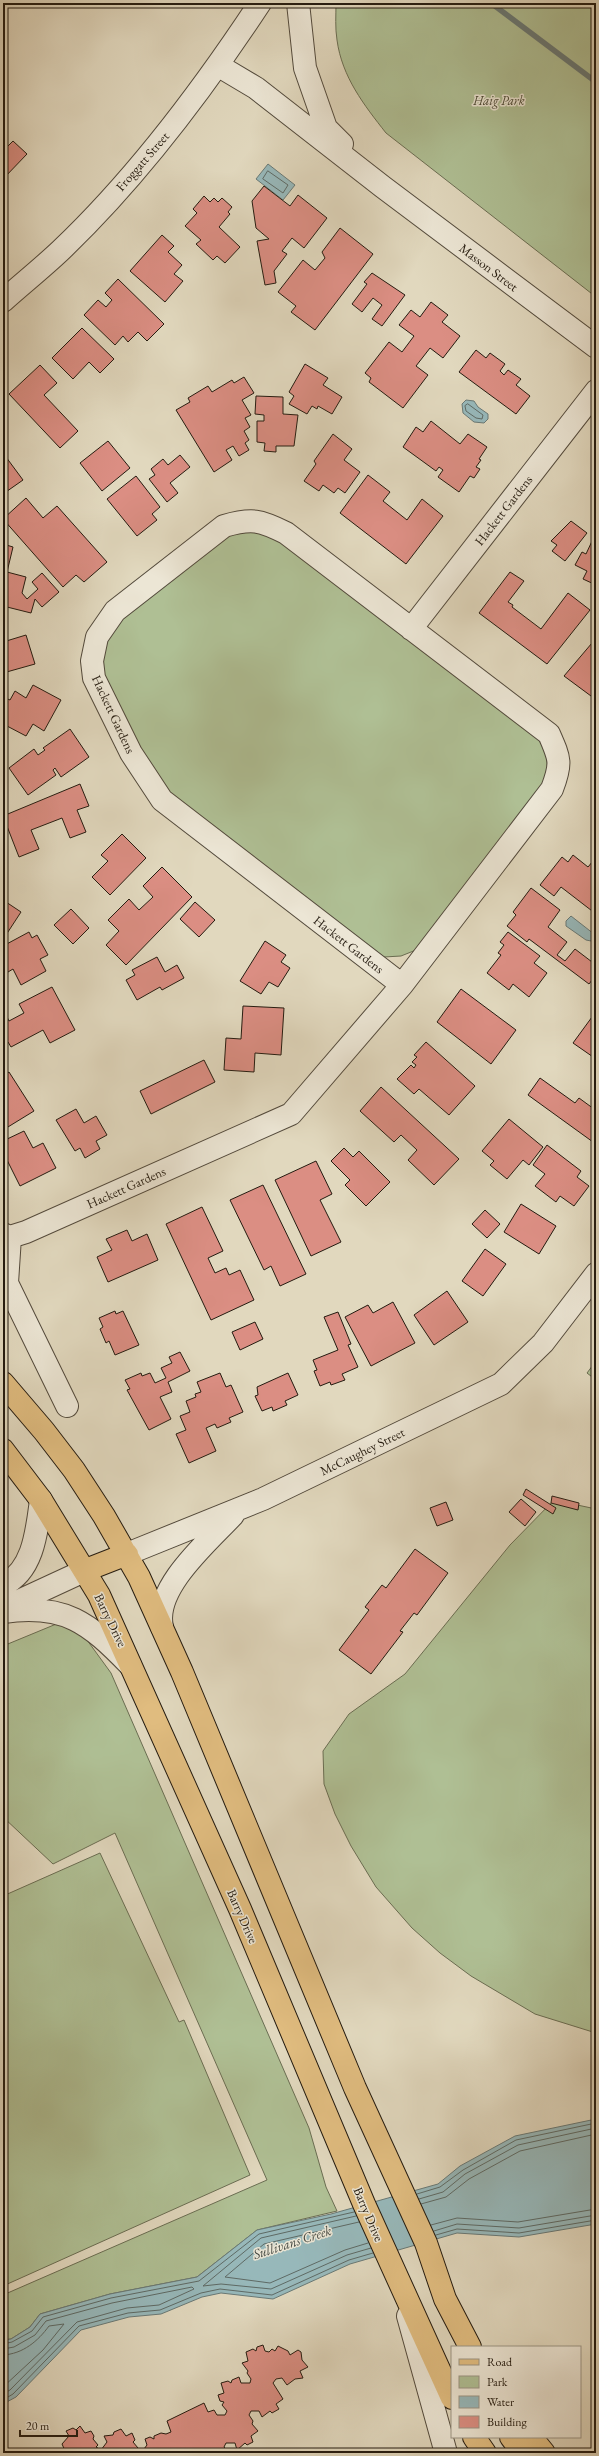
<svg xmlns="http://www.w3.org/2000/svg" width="599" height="2456" font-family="'EB Garamond',serif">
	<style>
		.green { fill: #afbf94; stroke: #6a6d52 }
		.water { fill: #97b8ba; stroke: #697976 }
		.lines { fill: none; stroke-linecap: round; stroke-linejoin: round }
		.shore { stroke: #5e6a65; stroke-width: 1 }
		.stream { stroke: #697976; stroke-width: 5.5 }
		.building { fill: #db8e83; stroke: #241b10 }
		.minor-casing { stroke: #534a3c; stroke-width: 24 }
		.major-casing { stroke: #241b10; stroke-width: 24 }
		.minor { stroke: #ece6d5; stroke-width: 22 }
		.major { stroke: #e0bc7f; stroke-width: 22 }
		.labels { text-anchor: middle; stroke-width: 3; stroke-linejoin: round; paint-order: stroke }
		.park-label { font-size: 13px; font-style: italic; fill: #4e4c38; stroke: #ece6d5 }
		.street-label { font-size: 13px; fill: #241b10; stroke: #ece6d5 }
		.water-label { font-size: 14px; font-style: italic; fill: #464a43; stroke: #ece6d5 }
	</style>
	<rect width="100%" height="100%" fill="#e1d8be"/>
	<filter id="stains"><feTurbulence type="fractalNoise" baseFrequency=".005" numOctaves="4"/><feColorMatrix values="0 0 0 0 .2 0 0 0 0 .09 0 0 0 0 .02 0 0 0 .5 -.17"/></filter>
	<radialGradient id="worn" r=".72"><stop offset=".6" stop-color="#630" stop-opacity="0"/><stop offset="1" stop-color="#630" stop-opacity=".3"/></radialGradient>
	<path class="green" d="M336,3H596V297L386,133C364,105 342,77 337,40C335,28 336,15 336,3Z
		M249,527L283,538L532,732C547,749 548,755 547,778L416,950L401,956L384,957L174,800L156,779L107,685L100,658L115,624L225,538Z
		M596,1361V1380L587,1373Z
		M554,1500L596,1509V2033L535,2014L471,1976L440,1953L412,1928L376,1887L351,1846L335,1814L324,1784L323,1751L349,1714L405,1674L510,1545Z
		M66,1620L79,1629L111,1673L309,2128L326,2187L337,2211L257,2230L197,2277L110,2294L40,2314L30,2327L11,2339L3,2340V2295L267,2180L115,1833L53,1864L3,1817V1646Z
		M100,1853L179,2022L184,2020L250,2175L3,2286V1896Z"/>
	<path class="water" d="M268,164L295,185L283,200L256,179Z
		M466,400L474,401L478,407L488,414V419L484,423L474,422L463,413L462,404Z
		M571,916L594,934L591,941L586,940L566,926V921Z
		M596,2119V2224L519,2237L457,2233L350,2264L273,2299L221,2293L202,2297L161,2314L129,2317L81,2330L16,2397L3,2404V2340L11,2339L30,2327L40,2314L110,2294L197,2277L257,2230L331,2214L438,2184L460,2166L515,2136Z"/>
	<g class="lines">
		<path class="shore" d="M268,171L288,185L283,193L263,179Z
			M468,404L483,415L482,419L476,418L466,411L465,406Z
			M417,2194L440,2187L463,2170L516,2140L596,2123
			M419,2199L443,2192L465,2174L518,2145L596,2128
			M421,2204L446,2197L469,2179L520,2151L596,2134
			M356,2216L261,2238L203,2286L221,2284L271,2289L347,2255L371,2248
			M359,2222L264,2244L225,2277L270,2283L345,2250L368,2243
			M431,2225L457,2218L518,2222L596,2209
			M434,2231L457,2224L519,2228L596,2215
			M436,2235L457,2229L519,2233L596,2220
			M3,2344L12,2342L32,2331L43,2317L111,2298L199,2281L259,2234L354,2212
			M3,2349L14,2347L35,2335L46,2321L112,2303L192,2287L194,2289L159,2305L127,2308L77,2322L10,2390L3,2394
			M3,2355C23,2354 38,2341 49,2326L64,2324L43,2350L3,2387
			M3,2400L13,2394L79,2326L128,2313L160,2310L201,2293L220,2289L272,2295L349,2260L373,2253"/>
		<path class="stream" d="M491,3L596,82"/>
	</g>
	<path class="building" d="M13,141L27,154L3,179V151Z
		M264,186L290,206L298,195L327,218L304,248L292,238L282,251L287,254L274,271L276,283L265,285L257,241L269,239L256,228L252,201Z
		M204,196L210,202L214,198L218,202L222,198L232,207L228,212L230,214L219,227L240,247L225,263L217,256L213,260L196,244L201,240L185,226L197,213L193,209Z
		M340,228L373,254L315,330L291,312L296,306L278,292L303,260L315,270L325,258L322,252Z
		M162,235L174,246L168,252L182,265L174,274L183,281L165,302L130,271Z
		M372,273L405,295L382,326L372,319L382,305L373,298L362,312L352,304L367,284L364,282Z
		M118,279L164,324L147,341L138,332L128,342L123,336L115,345L84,315L98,300L106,307L112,300L105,293Z
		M431,302L448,315L442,322L460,336L443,358L430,348L416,366L428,375L403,408L369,382L371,378L365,373L389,342L402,352L414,336L399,325L411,310L420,317Z
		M82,328L114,359L100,373L89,362L73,379L52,358Z
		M476,350L486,358L490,353L505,364L500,371L504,375L508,370L521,379L516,385L530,396L516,414L459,372Z
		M305,364L328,378L323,385L342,397L332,414L318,406L317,409L312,406L307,414L289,404L294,396L289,392Z
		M40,365L57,383L44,395L78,431L60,448L9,394Z
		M244,377L254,393L242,400L251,415L245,418L250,427L244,431L249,440L245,443L249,450L239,456L233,446L226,450L232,460L214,472L176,410L190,402L188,398L208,386L212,392L232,380L234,383Z
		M256,396L283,397V414L298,415L294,446H276V452L264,451L265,443L257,442V421H264V415L255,414Z
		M431,421L460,444L468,434L487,447L479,459L481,460L476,467L480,469L474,478L470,476L459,492L438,477L443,470L439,467L436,471L403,447L416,427L423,432Z
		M333,434L352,449L344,460L360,472L345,493L338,488L334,493L323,485L319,491L304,481L316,464L314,461Z
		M108,441L130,468L102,491L80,463Z
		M3,453L23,480L3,494Z
		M180,455L190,467L170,483L178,493L167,502L149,479L155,475L151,469L163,459L168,465Z
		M368,475L390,492L383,501L407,520L422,499L443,516L406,564L340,513Z
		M136,476L160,507L152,514L157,520L137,536L107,499Z
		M26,498L43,518L57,506L107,562L84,582L76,575L63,587L3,519Z
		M571,521L587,533L565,561L552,551L557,545L551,541Z
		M593,539L596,541V585L583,579L587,571L575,565L582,552L586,554Z
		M3,544L13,547L7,572L26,577L22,593L27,599L38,589L32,582L42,573L59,592L42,607L35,599L31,613L3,606Z
		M510,572L524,581L508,602L513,605L512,607L541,629L568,593L590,610L547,664L479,613Z
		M26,635L35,664L3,673V642Z
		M592,643L596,646V690L591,696L564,676Z
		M33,685L61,700L44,731L33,724L26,736L7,726L3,734V697L10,700L15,691L26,698Z
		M70,729L89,757L61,777L55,768L53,770L56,775L28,795L9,768L34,749L38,755L45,750L43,748Z
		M80,784L89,806L77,810L86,832L70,838L62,818L31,830L39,849L19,857L3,816Z
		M122,834L146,858L110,895L92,877L108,861L101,855Z
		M573,855L588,867L593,861L596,863V914L561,887L554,896L540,885L562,857L568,862Z
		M162,867L192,897L126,965L106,945L119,931L108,920L129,899L139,910L153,897L143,886Z
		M531,888L560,910L548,927L567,942L557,955L565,961L575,949L596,965V975L589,984L529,939L527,942L507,926L516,915L513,912Z
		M3,900L21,912L4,938L3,937Z
		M195,902L215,920L199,937L180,919Z
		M71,909L89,928L73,944L54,925Z
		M29,932L32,938L37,935L48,955L40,959L46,971L21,985L13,969L3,975V946Z
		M508,932L540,956L534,963L547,973L529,997L513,984L509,990L487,973L501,955L498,953L504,945L500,942Z
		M265,941L286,955L281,962L290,968L278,987L269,982L261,994L240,981Z
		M157,957L165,972L177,965L184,978L162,990L160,987L137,1000L126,980L135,975L132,970Z
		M52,987L75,1030L50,1043L43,1030L11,1047L8,1042L3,1044V1009L9,1021L24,1013L19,1004Z
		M461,989L516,1030L491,1064L437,1022Z
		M243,1006L284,1008L281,1055L255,1053L254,1072L224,1070L226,1038L241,1039Z
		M592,1017L596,1020V1059L573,1043Z
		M426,1042L475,1086L449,1115L419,1089L414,1094L397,1079L411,1065L414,1068L416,1065L412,1062L417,1057L414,1055Z
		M204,1060L215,1082L151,1114L140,1091Z
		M9,1072L34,1111L3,1130V1076Z
		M540,1078L575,1103L579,1098L594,1109L596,1105V1138L593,1142L528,1095Z
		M381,1087L459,1159L434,1185L408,1160L417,1150L401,1135L394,1142L360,1111Z
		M76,1109L84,1123L96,1116L107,1135L96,1141L100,1149L85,1158L80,1148L75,1151L56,1120Z
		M509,1119L543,1147L529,1165L523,1160L507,1179L490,1165L494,1161L482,1151Z
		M24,1131L33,1148L43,1143L56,1168L20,1186L3,1152V1141Z
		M547,1145L581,1171L577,1177L589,1186L574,1206L560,1196L556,1202L535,1186L545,1174L533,1165Z
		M344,1148L353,1157L359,1151L390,1182L366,1206L345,1185L350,1180L331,1161Z
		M316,1161L332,1194L320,1200L341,1242L311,1256L275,1180Z
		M263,1185L306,1274L280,1286L271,1266L264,1270L230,1200Z
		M521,1204L556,1226L539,1254L504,1232Z
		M202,1207L223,1251L208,1258L215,1273L226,1268L229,1275L240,1270L254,1300L211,1320L166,1224Z
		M485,1210L500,1224L487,1238L472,1224Z
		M127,1230L132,1241L147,1234L158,1260L108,1282L97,1257L112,1250L106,1239Z
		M485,1249L506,1264L483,1296L462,1281Z
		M447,1291L468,1322L434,1345L414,1315Z
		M393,1302L415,1343L371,1366L345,1317L368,1305L373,1313Z
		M115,1311L116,1314L123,1311L139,1345L115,1355L109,1341L106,1343L100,1329L103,1327L99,1318Z
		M338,1312L351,1344L348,1345L358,1367L342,1374L345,1380L331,1385L330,1382L320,1386L314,1371L317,1370L313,1360L338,1350L324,1317Z
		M255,1322L263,1339L240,1350L232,1332Z
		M180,1352L190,1371L168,1382L172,1392L160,1397L171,1419L149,1430L127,1390L130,1389L125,1380L141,1373L142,1376L150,1373L155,1383L166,1378L161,1368L172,1363L169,1357Z
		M220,1373L226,1387L231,1385L243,1412L229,1418L231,1422L217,1428L215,1424L206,1428L216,1451L189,1463L176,1434L186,1430L180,1416L190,1412L186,1401L196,1397L195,1394L201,1392L197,1382Z
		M288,1373L298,1395L285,1401L287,1405L273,1411L272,1407L262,1411L255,1396L258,1395L257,1387Z
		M526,1489L556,1508L553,1514L523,1495Z
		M552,1496L579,1503L578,1510L551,1503Z
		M521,1499L536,1512L525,1526L509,1512Z
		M446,1502L453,1520L437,1526L430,1508Z
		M415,1549L448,1573L417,1615L414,1613L400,1631L403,1632L371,1674L339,1650L369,1610L365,1607L382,1585L386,1588Z
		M263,2345L265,2351L269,2352L272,2349L275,2351L278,2346L288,2351L290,2355L298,2350L301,2352L302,2360L308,2367L300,2371L303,2378L295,2379L287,2385L282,2378L276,2379L273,2383L283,2399L276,2404L279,2409L272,2413L270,2411L262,2417L259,2411H251L249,2415L253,2421L252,2424L258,2431L251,2436L253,2442L247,2445L245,2443L237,2450L235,2443H226L224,2447L229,2453H66L62,2444L69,2436L66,2431L73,2428L76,2430L80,2426L85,2433L91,2431L94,2436L93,2439L98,2445L96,2447L101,2450L107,2442L104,2436L113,2435L114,2432L121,2429L126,2436L132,2433L135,2440L133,2442L138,2448L137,2451L141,2453L147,2445L145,2439L150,2437L154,2439V2436L161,2433L166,2434L171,2432L167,2421L204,2403L208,2412L214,2410L217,2415H225L227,2411L222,2405L224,2402L220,2401L218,2395L224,2393L221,2383L228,2381L231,2383L232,2380L239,2377L241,2383H250L251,2379L247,2373L248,2371L242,2363L248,2361L246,2352L253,2349L256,2351L257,2347Z"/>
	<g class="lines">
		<defs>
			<path id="minor" d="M298,3L305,68L326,128L342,144
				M219,66L256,88L383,187L596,347
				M3,301C22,284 42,268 60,251C137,178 202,91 260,3
				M411,629L596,391
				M3,1234L10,1237L26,1232L291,1114L402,985L552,789C562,763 560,759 549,734L286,533C260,520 252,518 224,526L115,611L97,637L92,661L94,678L131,753L162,800L402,985
				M10,1237L7,1283L67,1406
				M127,1554L263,1499L501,1384L543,1343L596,1274
				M3,1585C34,1571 37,1529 41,1500
				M6,1607L86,1570
				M3,1612C65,1603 89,1623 130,1665
				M162,1627C153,1588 209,1541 233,1515
				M408,2316L446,2453"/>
			<path id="major" d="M3,1383L44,1431L74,1470L104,1516L139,1577L182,1672L355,2088L426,2243L445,2299L470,2347
				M3,1450L41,1500L99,1595L240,1909L364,2204L452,2398
				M86,1570L127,1554
				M474,2437L485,2453
				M511,2437L523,2453
				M531,2437L544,2453"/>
		</defs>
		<use href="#minor" class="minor-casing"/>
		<use href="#major" class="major-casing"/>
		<use href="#minor" class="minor"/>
		<use href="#major" class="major"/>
	</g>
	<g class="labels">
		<g class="park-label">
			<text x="499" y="105">Haig Park</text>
		</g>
		<g class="street-label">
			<text transform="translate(142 161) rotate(-49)" y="5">Froggatt Street</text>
			<text transform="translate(489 267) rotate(37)" y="5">Masson Street</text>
			<text transform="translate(503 510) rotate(-52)" y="5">Hackett Gardens</text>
			<text transform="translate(114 714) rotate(65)" y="5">Hackett Gardens</text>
			<text transform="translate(349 944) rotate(38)" y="5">Hackett Gardens</text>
			<text transform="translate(126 1187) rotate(-24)" y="5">Hackett Gardens</text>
			<text transform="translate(362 1451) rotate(-26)" y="5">McCaughey Street</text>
			<text transform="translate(111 1620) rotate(64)" y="5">Barry Drive</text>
			<text transform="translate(243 1916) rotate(66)" y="5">Barry Drive</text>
			<text transform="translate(369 2214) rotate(67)" y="5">Barry Drive</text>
		</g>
		<g class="water-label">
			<text transform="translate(292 2242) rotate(-18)" y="5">Sullivans Creek</text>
		</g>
	</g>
	<rect width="599" height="2456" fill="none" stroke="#e1d8be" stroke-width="16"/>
	<rect x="4" y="4" width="591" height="2448" fill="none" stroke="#241b10" stroke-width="2"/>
	<rect x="8" y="8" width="583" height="2440" fill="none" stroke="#241b10"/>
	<rect x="451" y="2346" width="130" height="92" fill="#ece6d5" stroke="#9c9586"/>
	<rect x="459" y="2359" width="20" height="6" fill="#e0bc7f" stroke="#9c9586"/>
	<text x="487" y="2366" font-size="12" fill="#241b10">Road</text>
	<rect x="459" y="2376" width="20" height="12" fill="#afbf94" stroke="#9c9586"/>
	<text x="487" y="2386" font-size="12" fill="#241b10">Park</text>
	<rect x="459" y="2396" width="20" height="12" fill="#97b8ba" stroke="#9c9586"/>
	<text x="487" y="2406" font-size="12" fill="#241b10">Water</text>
	<rect x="459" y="2416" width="20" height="12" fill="#db8e83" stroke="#9c9586"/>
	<text x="487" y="2426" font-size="12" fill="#241b10">Building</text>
	<path d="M20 2430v6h57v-6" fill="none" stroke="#241b10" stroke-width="2"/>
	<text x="26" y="2430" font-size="12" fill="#241b10" stroke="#ece6d5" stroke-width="3" paint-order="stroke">20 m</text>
	<rect width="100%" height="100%" filter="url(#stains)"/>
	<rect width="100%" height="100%" fill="url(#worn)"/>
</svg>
